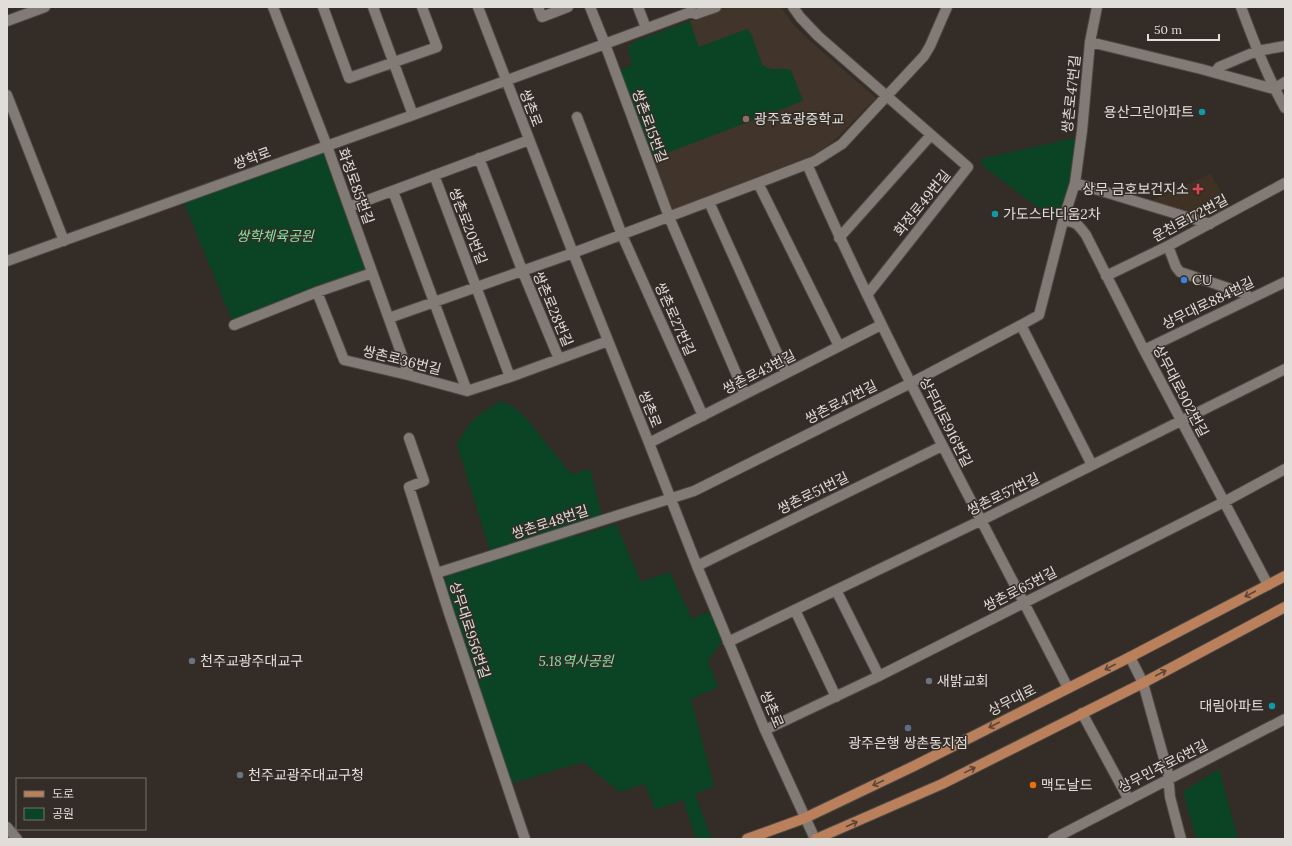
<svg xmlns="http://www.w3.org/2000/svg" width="1292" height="846" font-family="Lora,'Noto Sans KR',serif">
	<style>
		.built { fill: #40342b }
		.medical { fill: #3f3224 }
		.green { fill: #0b4424 }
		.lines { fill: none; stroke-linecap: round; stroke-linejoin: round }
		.street-casing { stroke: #4e4844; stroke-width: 12 }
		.secondary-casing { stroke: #4e4844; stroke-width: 12 }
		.primary-casing { stroke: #4e4844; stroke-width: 12 }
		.street { stroke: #827a74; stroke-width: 10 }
		.secondary { stroke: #827a74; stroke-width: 10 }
		.primary { stroke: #ba805b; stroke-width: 10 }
		.oneway { stroke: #5c4537 }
		.culture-dot { fill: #0f9aa8; stroke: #332c27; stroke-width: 1.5 }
		.education-dot { fill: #8d6e63; stroke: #332c27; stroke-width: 1.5 }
		.health-dot { fill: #e0444e; stroke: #332c27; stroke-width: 1.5 }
		.shop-dot { fill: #3f7fe0; stroke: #332c27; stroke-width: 1.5 }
		.worship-dot { fill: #6b7280; stroke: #332c27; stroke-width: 1.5 }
		.service-dot { fill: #5c6f8a; stroke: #332c27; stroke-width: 1.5 }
		.food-dot { fill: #e8710a; stroke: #332c27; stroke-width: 1.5 }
		.labels { text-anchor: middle; stroke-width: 3; stroke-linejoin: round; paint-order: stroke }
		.street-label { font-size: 14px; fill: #e1ddd9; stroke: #332c27 }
		.poi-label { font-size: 14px; fill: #e1ddd9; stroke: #332c27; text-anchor: start }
		.park-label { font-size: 14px; font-style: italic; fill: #80e3a0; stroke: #332c27 }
	</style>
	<rect width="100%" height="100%" fill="#332c27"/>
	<path class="built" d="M727,7H781L793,24L809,40L876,98L835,140L815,155L671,211L618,70L632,65L628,50L629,46L633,42Z"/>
	<path class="medical" d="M1211,174L1230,209L1211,220L1143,204Z"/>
	<path class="green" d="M690,21L699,47L747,29L751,33L762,64C771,73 778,66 791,70L803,101L651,159L618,70L632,65C630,56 625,49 633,42Z
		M1074,138C1079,161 1067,195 1060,217L1052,218L984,167L980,159Z
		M327,146L372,273L234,325L182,198Z
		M501,401L514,407L526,418L571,474L590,469L602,516L574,525L577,536L616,524L641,582L670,572L692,619L710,611L722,641L708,661L718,687L691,699L714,786L695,794L711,837L705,839H696L683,800L655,810L645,784L619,792L583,762L509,784L445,586L446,577L450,575L493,561L457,444L469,425L480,414Z
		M1219,769L1238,839H1196L1183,792Z"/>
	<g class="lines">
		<defs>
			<path id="street" d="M273,7L327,146L409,375
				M323,7L349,78L437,47L422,7
				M373,7L413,115
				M478,7L573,253L649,443L697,566L765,730L815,839
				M538,7L542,17L568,7
				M590,7L605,44L669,217L745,394
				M638,7L646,28
				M793,7L800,17L818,36L968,167L867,295
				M1241,7C1254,42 1267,76 1285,108
				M1090,42L1201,69L1274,89L1285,82
				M1215,72L1219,67L1257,51L1285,46
				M7,95L64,241
				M577,117L622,235L703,416
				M479,158L522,270L559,359
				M807,164C885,343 979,514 1068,688
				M434,175L510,377
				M758,183L839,346
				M1075,183L1210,224
				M393,191L467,391
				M709,202L786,373
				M349,207L529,140
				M1063,221C1075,221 1078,224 1086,235L1144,350L1268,585
				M839,238L931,135
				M1168,246L1176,267L1180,272L1246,294L1250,299
				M7,261L413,115L691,12L696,14L716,7
				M1106,276L1168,246L1285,183
				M317,292L344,360L408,375L467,391L510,377L608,341
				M389,318L573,253L758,183L815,161L842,144L924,56L930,46L947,7
				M234,325L317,292L372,273
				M1021,325L1039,315L1063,221L1075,183L1082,131L1090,42L1097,7
				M1144,350L1285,282
				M409,438L424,481L409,487L449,613L525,839
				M649,443L881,325
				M697,566L942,446
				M437,573L694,491L911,383L1021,325L1092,465
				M836,590L879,676
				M795,610L836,697
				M728,642L982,520L1285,369
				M1130,657L1143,683L1168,773L1170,797L1181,839
				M1082,713L1129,800
				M765,730L879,676L1224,502L1285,469
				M1053,839L1285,719"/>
			<path id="secondary" d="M7,21L45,7
				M7,827L17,839"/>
			<path id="primary" d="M747,839L805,818L914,766L1130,657L1285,576
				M816,839L942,784L1143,683L1285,607"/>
		</defs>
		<use href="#street" class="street-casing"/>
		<use href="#secondary" class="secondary-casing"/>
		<use href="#primary" class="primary-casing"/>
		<use href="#street" class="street"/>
		<use href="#secondary" class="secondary"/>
		<use href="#primary" class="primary"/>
	</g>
	<defs><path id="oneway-shaft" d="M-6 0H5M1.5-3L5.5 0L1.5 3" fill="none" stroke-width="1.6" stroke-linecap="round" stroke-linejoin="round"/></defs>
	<g class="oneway">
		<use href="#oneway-shaft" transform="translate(1250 594) rotate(152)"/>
		<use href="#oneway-shaft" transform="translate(1110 667) rotate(153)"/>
		<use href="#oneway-shaft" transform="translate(1161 673) rotate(-28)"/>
		<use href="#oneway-shaft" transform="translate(994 725) rotate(153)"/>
		<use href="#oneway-shaft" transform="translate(970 770) rotate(-26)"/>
		<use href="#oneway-shaft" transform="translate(878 783) rotate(155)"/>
		<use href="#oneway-shaft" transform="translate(852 824) rotate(-24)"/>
	</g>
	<g class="culture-dot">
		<circle cx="1202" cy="112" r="4"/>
		<circle cx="995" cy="214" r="4"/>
		<circle cx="1272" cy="706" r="4"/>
	</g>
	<circle class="education-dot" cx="746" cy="119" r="4"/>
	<path class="health-dot" d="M1196 183h4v4h4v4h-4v4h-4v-4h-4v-4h4z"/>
	<circle class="shop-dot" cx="1184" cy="280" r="4"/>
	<g class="worship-dot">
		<circle cx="192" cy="661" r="4"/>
		<circle cx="929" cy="681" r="4"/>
		<circle cx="240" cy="775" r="4"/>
	</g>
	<circle class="service-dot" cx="908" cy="728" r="4"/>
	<circle class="food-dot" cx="1033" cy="785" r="4"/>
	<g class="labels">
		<g class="street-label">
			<text transform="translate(1071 94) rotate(-84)" y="5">쌍촌로47번길</text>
			<text transform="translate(531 108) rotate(69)" y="5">쌍촌로</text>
			<text transform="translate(650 126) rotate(70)" y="5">쌍촌로15번길</text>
			<text transform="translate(252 158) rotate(-20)" y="5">쌍학로</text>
			<text transform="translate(356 186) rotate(70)" y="5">화정로85번길</text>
			<text transform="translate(922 203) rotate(-51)" y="5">화정로49번길</text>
			<text transform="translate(1190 218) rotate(-28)" y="5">운천로172번길</text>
			<text transform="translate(468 226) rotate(69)" y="5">쌍촌로20번길</text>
			<text transform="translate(1208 303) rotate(-26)" y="5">상무대로884번길</text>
			<text transform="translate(553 309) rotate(67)" y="5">쌍촌로28번길</text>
			<text transform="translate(675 319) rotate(66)" y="5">쌍촌로27번길</text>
			<text transform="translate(402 360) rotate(14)" y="5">쌍촌로36번길</text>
			<text transform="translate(759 372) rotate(-27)" y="5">쌍촌로43번길</text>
			<text transform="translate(1181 391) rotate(62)" y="5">상무대로902번길</text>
			<text transform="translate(841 402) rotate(-27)" y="5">쌍촌로47번길</text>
			<text transform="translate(650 409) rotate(68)" y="5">쌍촌로</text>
			<text transform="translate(946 422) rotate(63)" y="5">상무대로916번길</text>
			<text transform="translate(813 493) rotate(-26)" y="5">쌍촌로51번길</text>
			<text transform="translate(1003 494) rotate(-26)" y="5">쌍촌로57번길</text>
			<text transform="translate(550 522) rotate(-18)" y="5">쌍촌로48번길</text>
			<text transform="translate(1020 589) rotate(-27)" y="5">쌍촌로65번길</text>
			<text transform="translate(470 630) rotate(72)" y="5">상무대로956번길</text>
			<text transform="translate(1012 700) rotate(-27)" y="5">상무대로</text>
			<text transform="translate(772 709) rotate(67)" y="5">쌍촌로</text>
			<text transform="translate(1163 766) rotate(-27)" y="5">상무민주로6번길</text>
		</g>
		<g class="poi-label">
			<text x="1194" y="117" text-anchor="end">용산그린아파트</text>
			<text x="754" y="124">광주효광중학교</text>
			<text x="1189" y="194" text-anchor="end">상무 금호보건지소</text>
			<text x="1003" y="219">가도스타디움2차</text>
			<text x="1192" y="285">CU</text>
			<text x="200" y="666">천주교광주대교구</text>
			<text x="937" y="686">새밝교회</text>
			<text x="1264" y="711" text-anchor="end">대림아파트</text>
			<text x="908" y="748" text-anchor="middle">광주은행 쌍촌동지점</text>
			<text x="248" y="780">천주교광주대교구청</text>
			<text x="1041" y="790">맥도날드</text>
		</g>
		<g class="park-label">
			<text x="275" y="241">쌍학체육공원</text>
			<text x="576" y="666">5.18역사공원</text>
		</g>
	</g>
	<rect width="1292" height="846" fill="none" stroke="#e1ddd9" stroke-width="16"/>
	<rect x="16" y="778" width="130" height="52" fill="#332c27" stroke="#79736e"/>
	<rect x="24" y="791" width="20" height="6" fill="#ba805b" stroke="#79736e"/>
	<text x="52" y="798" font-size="12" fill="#e1ddd9">도로</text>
	<rect x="24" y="808" width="20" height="12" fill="#0b4424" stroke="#79736e"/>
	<text x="52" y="818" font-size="12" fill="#e1ddd9">공원</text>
	<path d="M1148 34v6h71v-6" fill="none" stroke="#e1ddd9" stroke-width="2"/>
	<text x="1154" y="34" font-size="12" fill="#e1ddd9" stroke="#332c27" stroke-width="3" paint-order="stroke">50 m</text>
</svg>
